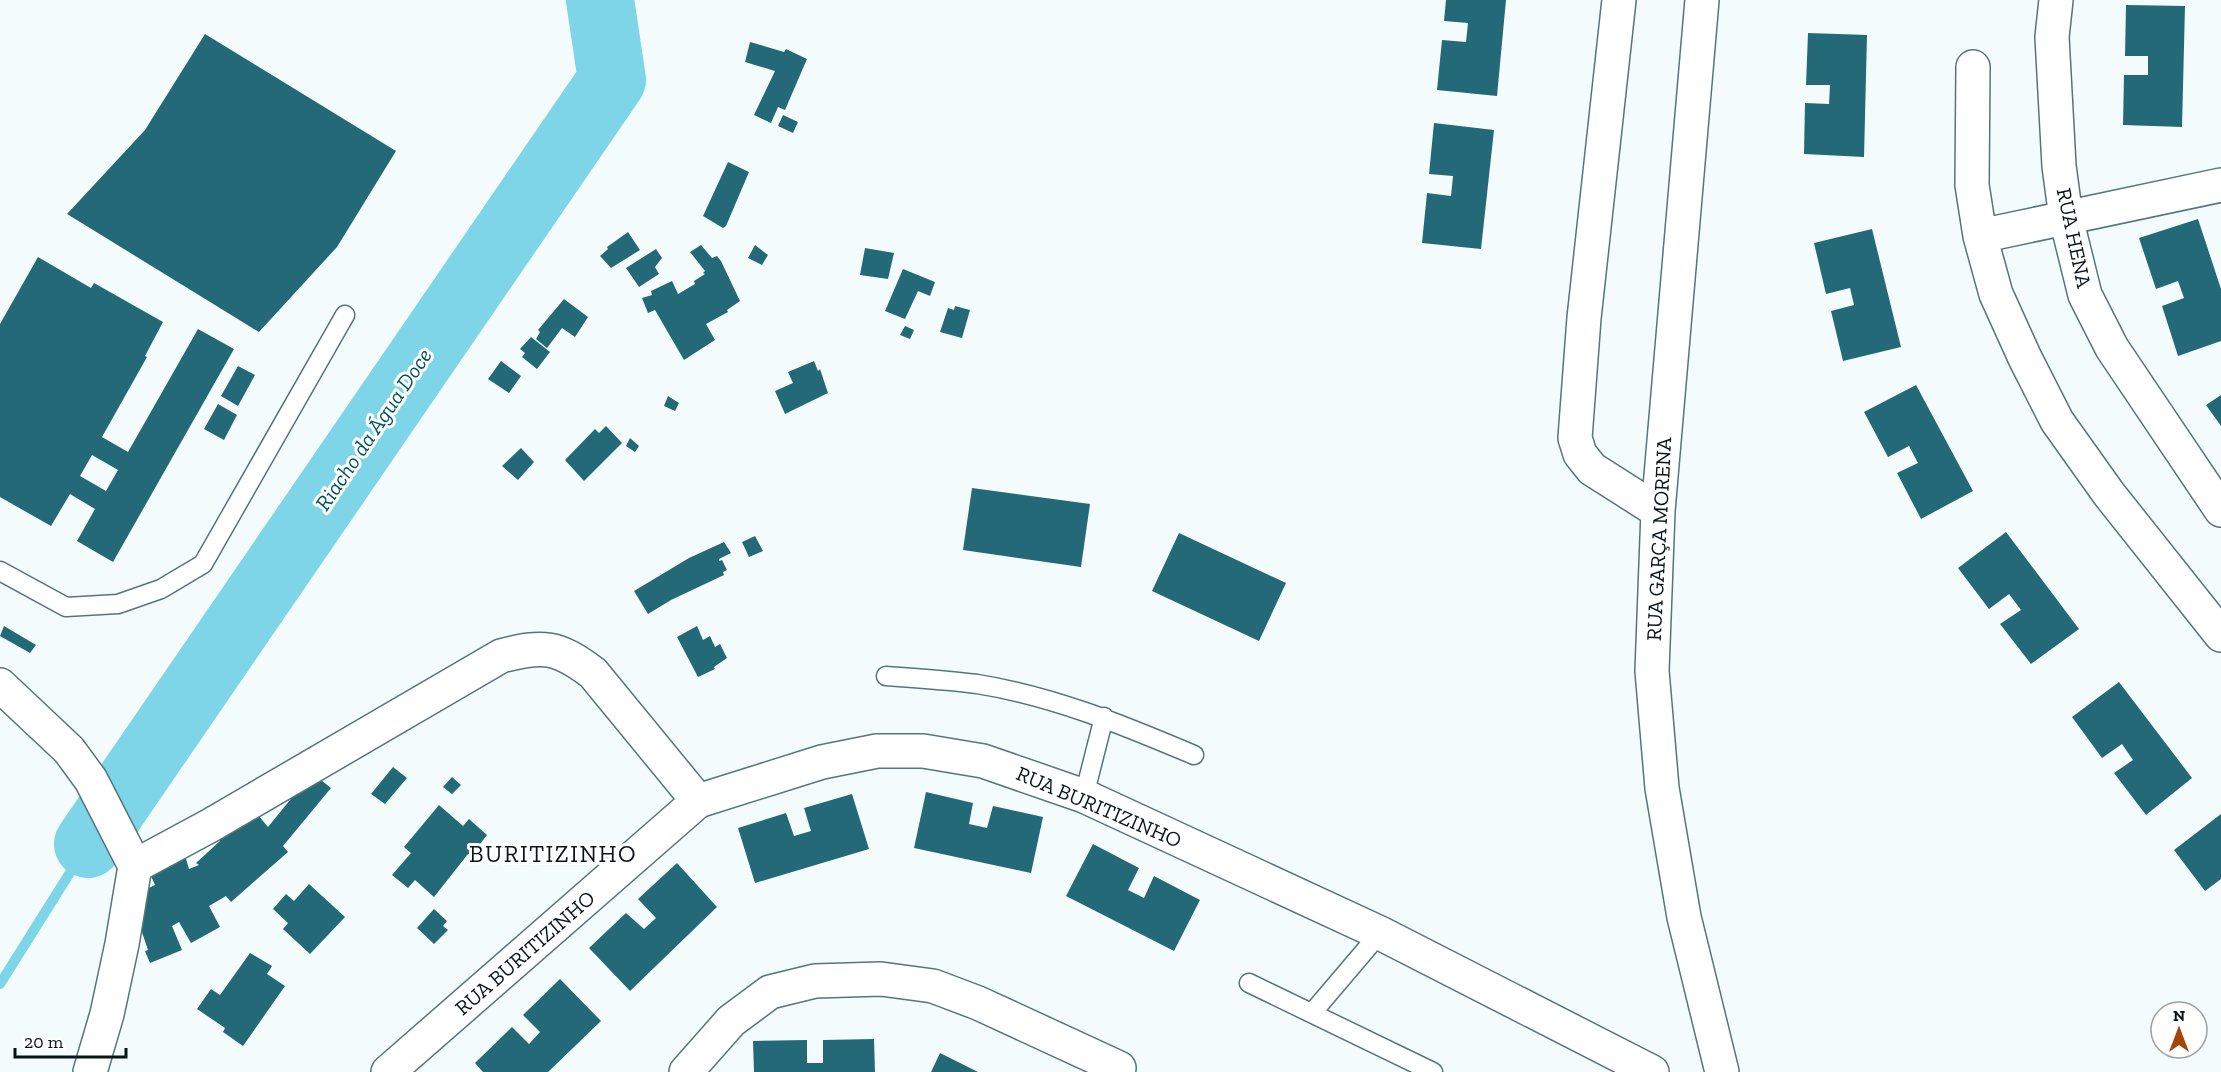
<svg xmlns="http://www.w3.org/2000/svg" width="2221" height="1072" font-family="'Zilla Slab',serif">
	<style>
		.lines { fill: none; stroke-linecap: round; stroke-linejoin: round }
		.stream { stroke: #7ed5e8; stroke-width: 10 }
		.river { stroke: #7ed5e8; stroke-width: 68 }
		.building { fill: #246977; fill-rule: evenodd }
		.service-casing { stroke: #53767e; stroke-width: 21 }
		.minor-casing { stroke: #53767e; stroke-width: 36 }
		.service { stroke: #fff; stroke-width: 18 }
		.minor { stroke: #fff; stroke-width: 33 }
		.labels { text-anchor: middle; stroke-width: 6; stroke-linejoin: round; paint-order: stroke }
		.street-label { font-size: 21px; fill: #071518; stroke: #fff }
		.water-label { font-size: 22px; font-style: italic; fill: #025361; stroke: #fff }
		.quarter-label { font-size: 24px; letter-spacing: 1.5px; fill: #071518; stroke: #fff }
	</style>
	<rect width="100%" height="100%" fill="#f3fbfc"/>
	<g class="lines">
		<path class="stream" d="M0,984L88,844"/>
		<path class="river" d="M88,844L612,80L600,0"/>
	</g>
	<path class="building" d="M1446,0H1506L1497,96L1437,90L1442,40L1466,42L1468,23L1444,21Z
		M2126,5L2185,6L2182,127L2123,125L2124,75H2148V56H2125Z
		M1808,33L1867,35L1864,157L1804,154L1805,103L1829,104L1830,85H1806Z
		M205,34L396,151L337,247L259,332L67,214L145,130Z
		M750,42L784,52L786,49L807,59L785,110L778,107L771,123L754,115L775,71L745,62Z
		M783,115L798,122L793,133L778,126Z
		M1434,123L1494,130L1481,249L1422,243L1427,193L1451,196L1453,176L1429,174Z
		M728,162L749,172L726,226L723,228L703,216Z
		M2198,219L2221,289V341L2178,356L2162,306L2184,298L2178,281L2156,289L2139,238Z
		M1872,229L1901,347L1843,361L1831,311L1854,305L1850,288L1826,294L1814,243Z
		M628,232L640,250L611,268L600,256L608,249L607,247Z
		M701,245L712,258L717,256L721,261L740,301L727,310L728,312L706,324L715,340L684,360L655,310L648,313L642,298L652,295L651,291L672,281L678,294L695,284L694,281L705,274L703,273L705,271L690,252Z
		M755,245L768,255L762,265L748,258Z
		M865,248L894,253L888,279L860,275Z
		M656,249L662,258L655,267L659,274L639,287L626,268Z
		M38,257L91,288L94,283L163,322L145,356L147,357L102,437L128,452L198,329L234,349L113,562L77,541L95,509L70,494L51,526L0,497V324ZM92,455L118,470L106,491L80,476Z
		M903,269L935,282L930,296L918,291L905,319L885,311Z
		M564,299L588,317L575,337L562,328L547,348L536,339L540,332L538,330Z
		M955,306L970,310L962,338L940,332L948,308L954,310Z
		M905,326L914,330L910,339L900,335Z
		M531,337L550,352L537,369L522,357L525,353L520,349Z
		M501,361L521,376L509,393L488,379Z
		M814,361L818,371L820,369L828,393L785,414L775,391L793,383L788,372Z
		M238,366L255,375L238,406L221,396Z
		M1916,385L1973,491L1921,519L1897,473L1918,463L1909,446L1888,457L1864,412Z
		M2221,395V426L2206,405Z
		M668,396L679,403L675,411L664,406Z
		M218,404L237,415L224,440L204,429Z
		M606,426L622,443L584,481L565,460L595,429L599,433Z
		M630,438L639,446L635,452L626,446Z
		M521,448L534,462L518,480L502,466Z
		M972,488L1090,504L1081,567L963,550Z
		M2006,532L2079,629L2031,664L2000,624L2021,610L2009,594L1989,609L1958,568Z
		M1179,533L1286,583L1259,641L1152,591Z
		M755,536L763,551L749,557L742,542Z
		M724,542L731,553L719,559V561L722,560L727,570L723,572L724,575L671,600L648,614L634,591L689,558Z
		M4,626L36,645L30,653L0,636Z
		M697,626L703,640L710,636L715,647L720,644L727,658L714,667L715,669L698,677L677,637Z
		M2119,682L2192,778L2146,815L2114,773L2133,760L2122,744L2102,758L2072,717Z
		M393,767L407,778L385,804L371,794Z
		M312,773L331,788L283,846L288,852L231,902L226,896L209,906L220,927L191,943L179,922L172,926L182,950L150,963L145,951L148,950L130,897L155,885L147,867L184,852L189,869L199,865L196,863L220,841L213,833L253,809L268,827Z
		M452,777L461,785L452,794L443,787Z
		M926,792L973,803L969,824L987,828L993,806L1043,817L1031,873L914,848Z
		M852,794L869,849L755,883L738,828L786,813L794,836L811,831L804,808Z
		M439,805L463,826L469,819L487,835L471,856L468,854L434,897L415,880L408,888L392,875L411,853L404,847Z
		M2221,814V879L2205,891L2174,850Z
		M1093,844L1139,868L1128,890L1144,898L1154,876L1200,900L1174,951L1066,896Z
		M677,863L717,907L630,991L589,948L626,913L644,929L656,918L638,899Z
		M309,884L345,917L310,954L283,929L288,923L273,909L286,894L294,901Z
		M434,909L447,921L443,926L448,930L434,944L417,928Z
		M250,953L272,966L267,974L285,986L243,1046L223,1032L225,1028L197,1009L211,989L220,995Z
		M560,979L601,1021L548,1072H483L475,1063L512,1027L529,1044L540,1032L523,1015Z
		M874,1039L875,1072H754L753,1041L807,1040V1063H823V1040Z
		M940,1053L978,1072H931Z"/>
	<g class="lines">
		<defs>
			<path id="service" d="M0,571L66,607L118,604L161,589L203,564L345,315
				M886,676C916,678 947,680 977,684C1053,696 1123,725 1194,755
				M1084,796L1104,717
				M1249,983L1433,1072
				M1312,1013L1380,933"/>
			<path id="minor" d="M1619,0L1584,318L1575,438L1580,454L1592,469L1658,511
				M1702,0L1658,511L1652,671L1662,788L1684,917L1722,1072
				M2056,0L2052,37L2059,166L2066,218L2085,295L2112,348L2221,510
				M1973,67L1972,185L1980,236L1996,294L2025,358L2057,421L2109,494L2221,635
				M1980,236L2221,185
				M0,685L69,750L91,780L135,866L122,944L107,1014L90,1072
				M135,866L211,825L501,656C544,645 557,646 593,673L698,801
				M388,1072L698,801L822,762L877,751H923L983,761L1084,796L1380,933L1652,1072
				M686,1072L731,1021L770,992L815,981L881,979L933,986L978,1003L1119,1068"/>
		</defs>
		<use href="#service" class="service-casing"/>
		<use href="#minor" class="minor-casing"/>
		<use href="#service" class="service"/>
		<use href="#minor" class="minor"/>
	</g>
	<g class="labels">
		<g class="street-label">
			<text transform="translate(2074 238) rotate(78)" y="7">RUA HENA</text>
			<text transform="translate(1659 539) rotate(-87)" y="7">RUA GARÇA MORENA</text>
			<text transform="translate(1099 807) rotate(23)" y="7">RUA BURITIZINHO</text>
			<text transform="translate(525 953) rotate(-41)" y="7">RUA BURITIZINHO</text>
		</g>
		<g class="water-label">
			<text transform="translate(373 429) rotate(-56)" y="8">Riacho da Água Doce</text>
		</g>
		<g class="quarter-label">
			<text x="553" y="862">BURITIZINHO</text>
		</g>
	</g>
	<g transform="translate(2179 1030)"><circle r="28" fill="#ffffff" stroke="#9ca1a3" stroke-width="1.5"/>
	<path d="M0-4.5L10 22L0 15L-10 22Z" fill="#a64309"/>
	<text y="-9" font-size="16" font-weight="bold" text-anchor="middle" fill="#071518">N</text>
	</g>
	<path d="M15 1048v9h111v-9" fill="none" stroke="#071518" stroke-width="3"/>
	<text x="24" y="1048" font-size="18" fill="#071518" stroke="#ffffff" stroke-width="4.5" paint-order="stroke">20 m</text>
</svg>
